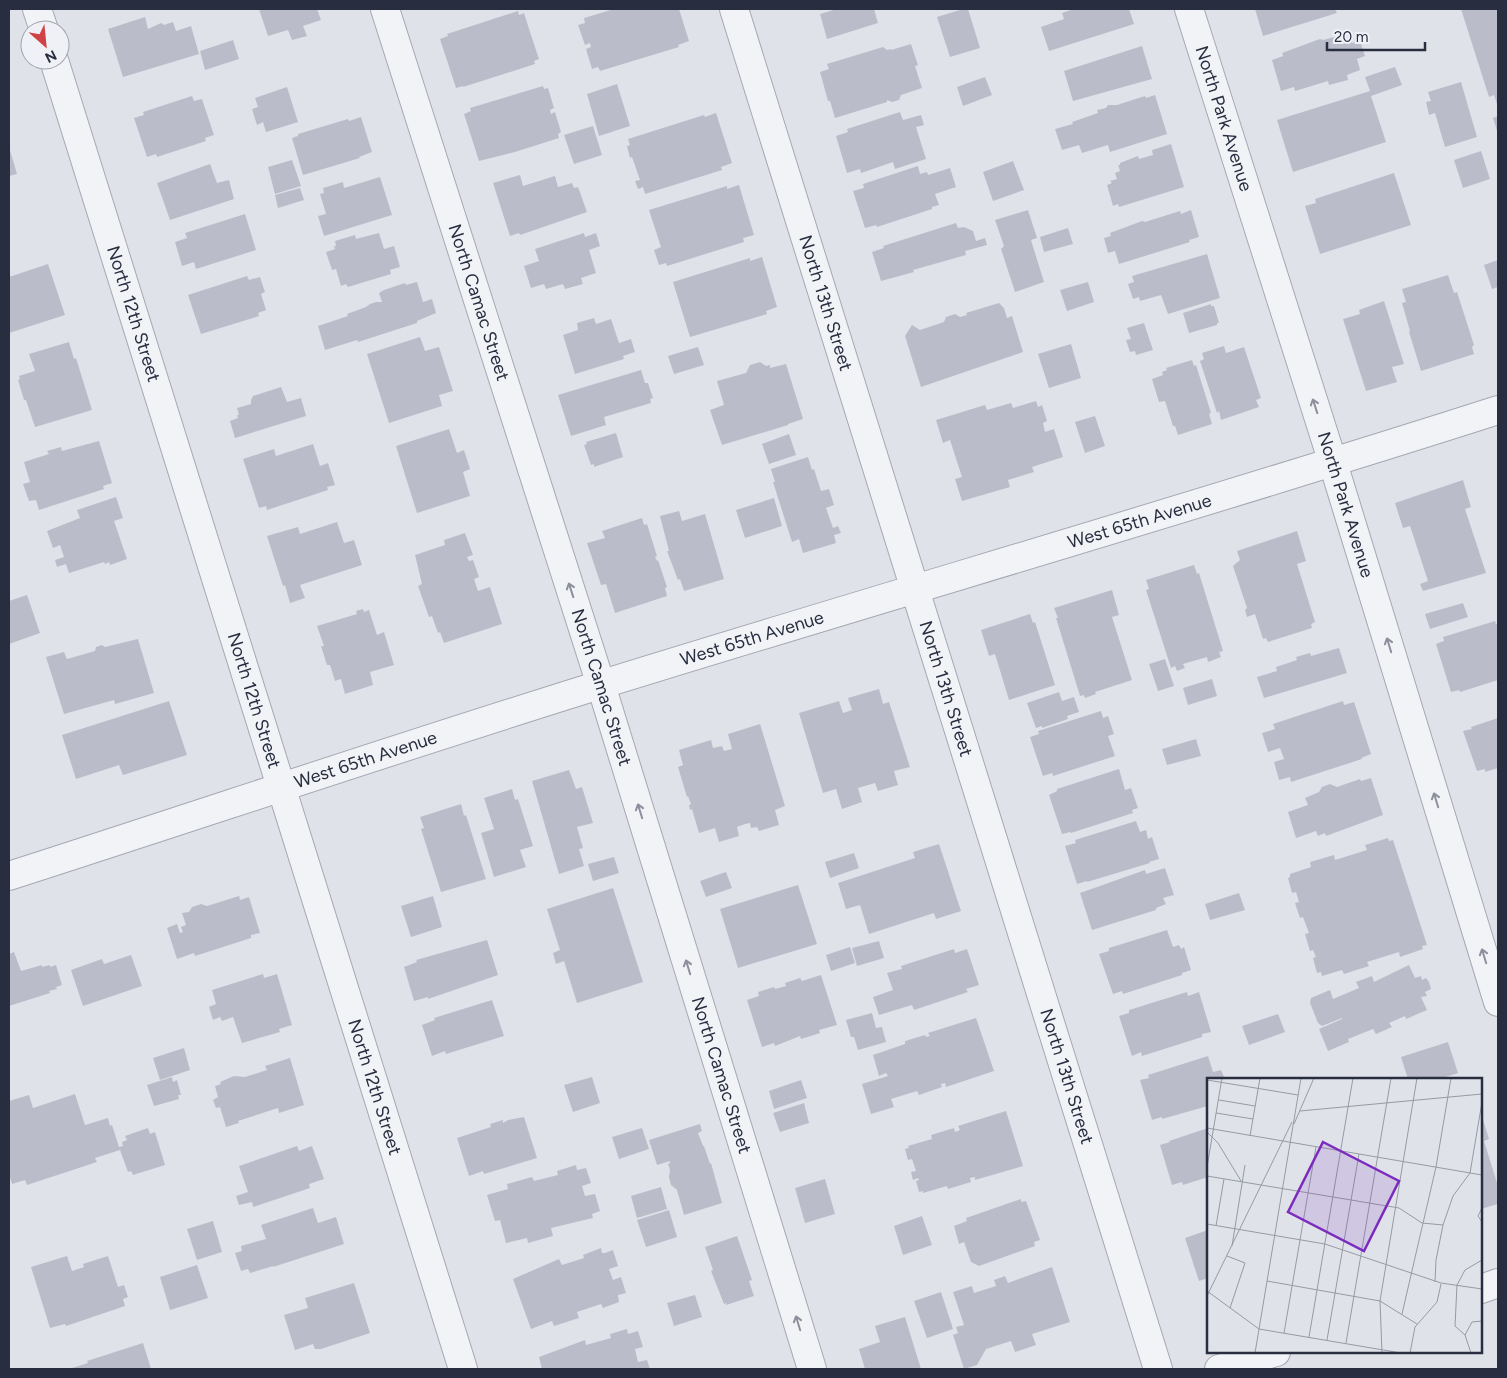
<svg xmlns="http://www.w3.org/2000/svg" width="1507" height="1378" font-family="Figtree,sans-serif">
	<style>
		.building { fill: #babdc9 }
		.lines { fill: none; stroke-linecap: round; stroke-linejoin: round }
		.minor-casing { stroke: #a5a8b3; stroke-width: 30 }
		.minor { stroke: #f2f3f7; stroke-width: 28 }
		.oneway { stroke: #8d909c }
		.labels { text-anchor: middle; stroke-width: 5; stroke-linejoin: round; paint-order: stroke }
		.street-label { font-size: 18px; fill: #282e40; stroke: #eff1f6 }
		.inset-road { fill: none; stroke: #969aa5; stroke-width: 1 }
		.view { fill: #7b2cbf; fill-opacity: 0.15; stroke: #7b2cbf; stroke-width: 2.5 }
		.inset-edge { fill: none; stroke: #282e40; stroke-width: 2.5 }
	</style>
	<rect width="100%" height="100%" fill="#e0e2e9"/>
	<path class="building" d="M259,9H317L321,20L303,26L307,36L292,40L288,30L268,36Z
		M614,9H679L689,41L678,45L679,47L600,71L598,67L592,69L586,49L591,47L590,43L585,45L578,25L585,23L584,18Z
		M837,9H874L878,23L827,39L820,14Z
		M963,9H968L980,48L950,57L937,17Z
		M1074,9H1129L1134,24L1049,51L1041,27L1064,19L1062,13Z
		M1255,9H1335L1337,13L1263,36Z
		M1461,9H1498V107L1494,95L1489,97Z
		M518,11L519,15L524,13L531,35L539,59L534,61L535,64L463,87V86L456,88L440,39L448,36L447,34Z
		M145,17L148,29L161,23L164,25L173,22L176,31L191,26L199,54L123,77L108,29Z
		M1338,36L1340,44L1351,40L1352,43L1360,41L1365,56L1357,59L1360,70L1347,75L1348,80L1329,85L1328,81L1295,91L1294,87L1281,91L1272,60L1283,56L1282,53L1320,39L1323,40Z
		M233,40L239,59L205,70L200,51Z
		M911,44L918,65L915,66L922,88L901,95L899,100L892,102L887,100V102L835,118L830,101H828L820,72L829,69L827,64L883,47L887,50L891,49V50Z
		M1142,46L1152,79L1073,101L1064,71Z
		M1395,67L1402,85L1371,96L1386,142L1293,172L1277,120L1370,91L1365,77Z
		M985,77L992,95L963,106L957,87Z
		M1461,82L1477,137L1445,147L1435,113L1429,115L1426,102L1431,101L1428,92Z
		M617,84L630,126L599,136L587,94Z
		M543,86L544,89L548,88L554,108L550,110L551,114L555,112L561,132L558,134L559,138L515,152L479,161L464,114L471,111L470,108Z
		M287,87L298,122L266,132L263,122L257,125L252,109L258,107L255,98Z
		M1155,95L1167,134L1110,152L1108,145L1082,153L1079,145L1062,150L1055,129L1073,124L1072,122L1098,113L1097,110L1106,108L1108,105H1117L1145,96L1146,98Z
		M192,96L194,101L202,99L214,135L205,138L206,141L157,157L156,154L147,157L134,118L144,115L143,112Z
		M900,112L903,120L921,115L924,125L916,127L926,159L895,169L893,162L861,173L860,169L847,173L836,136L848,132L847,129Z
		M716,113L732,163L721,167L722,170L645,194L643,187L638,189L635,181L640,180L632,157L630,158L627,146L630,145L628,139L704,115L705,117Z
		M1498,116V134L1493,118Z
		M361,117L372,152L359,157L360,158L303,175L292,138L298,136V134L348,119L349,121Z
		M593,126L602,155L574,164L564,135Z
		M1171,144L1184,187L1119,207L1118,204L1113,206L1107,185L1112,183L1110,181L1117,179L1115,173L1120,171L1118,165H1120V163L1138,156L1139,159L1153,155L1152,150Z
		M9,147L17,174L9,176Z
		M1481,151L1490,179L1463,188L1454,160Z
		M292,160L301,186L275,194L268,167Z
		M1013,161L1024,190L993,201L983,172Z
		M210,164L217,183L229,180L234,199L170,220L157,183Z
		M918,166L920,174L927,172L928,175L950,168L956,187L935,194L939,205L932,207V209L877,227L876,225L865,228L853,191L864,188L863,184Z
		M1394,173L1411,225L1320,254L1305,206L1316,203L1315,199Z
		M520,175L523,186L555,176L558,187L572,183L574,188L578,187L587,212L520,235L519,233L510,236L493,183Z
		M380,177L392,215L324,236L318,216L326,214L320,194L324,193L323,188L343,182L344,188Z
		M739,185L754,235L743,238L744,242L667,266L666,263L659,265L654,250L661,247L649,210L727,186V189Z
		M300,188L304,200L278,208L275,195Z
		M1028,210L1037,238L1031,240L1044,282L1015,292L1001,249L1004,246L995,220Z
		M1191,210L1199,237L1189,240L1190,242L1119,264L1115,251L1108,253L1104,238L1111,236L1110,233L1142,221L1145,222L1180,211L1181,214Z
		M245,214L256,250L196,269L194,262L182,266L175,242L187,238L185,233Z
		M956,223L958,228L964,227L973,231L976,241L985,238L987,245L965,251L966,255L913,270L914,272L881,281L872,252L884,248L883,246Z
		M1068,228L1073,244L1044,252L1040,237Z
		M379,233L384,249L394,246L400,267L390,270L391,274L348,287L346,284L341,286L336,269L332,270L326,252L335,249L334,246H336L335,241L355,235L356,239Z
		M584,233L585,237L596,233L600,246L589,250L596,273L581,278L583,284L565,289L563,284L546,289L544,284L531,288L524,266L539,261L535,249Z
		M1207,254L1220,298L1168,314L1161,295L1140,301L1139,297L1133,299L1128,284L1134,282L1132,276Z
		M762,257L777,307L766,311L767,314L690,337L673,282L750,258V261Z
		M1498,260V287L1492,289L1484,265Z
		M48,264L65,315L9,333V277Z
		M1448,275L1454,293L1457,292L1474,345L1472,347L1474,354L1421,371L1409,332L1410,331L1402,303L1406,302L1402,289Z
		M247,276L249,280L260,277L265,292L261,294L266,310L258,313L259,316L201,334L188,295Z
		M417,282L423,302L432,299L436,313L417,321V323L358,342L357,340L325,350L318,326L348,316L347,314L366,307L370,304L376,302H382L379,293L384,290L405,283L406,285Z
		M1088,282L1094,302L1067,311L1060,290Z
		M1384,301L1404,364L1392,367L1397,382L1366,391L1343,319L1360,314L1359,310Z
		M999,303L1004,308L1007,318L1012,316L1023,352L921,387L905,336L912,325L920,330L944,322L946,317L955,314L960,317L967,315L966,313Z
		M1211,304V306H1214L1219,323H1217V325L1189,333L1183,313Z
		M594,318L596,324L611,319L619,343L631,339L635,352L623,356L624,359L575,374L563,335L578,330L577,323Z
		M1144,323L1153,350L1136,355L1135,351L1130,352L1126,340L1131,339L1127,328Z
		M420,337L425,351L439,347L453,391L439,395L442,406L389,423L367,354Z
		M69,342L74,359L76,358L92,410L35,427L26,400H24L18,380L20,379L19,376L35,371L29,354Z
		M1071,344L1081,378L1049,388L1038,354Z
		M1224,346L1226,353L1244,347L1261,398L1256,400L1259,407L1221,420L1219,411L1217,413L1200,361L1204,359L1202,353Z
		M698,347L704,365L674,374L668,356Z
		M1192,360L1194,366L1196,365L1211,413L1209,414L1212,424L1178,435L1175,426H1173L1165,401L1159,402L1152,379L1163,375L1162,372L1167,370L1166,368Z
		M760,362L766,366L770,365V368L786,364L803,419L788,424V425L722,445L710,410L724,405L717,381L746,373L750,365Z
		M641,370L645,383H648L653,398L650,399L651,403L604,417L606,425L571,436L558,395Z
		M281,387L287,402L301,398L306,416L235,438L230,421L238,418L237,415H239L237,408L251,404V400L253,396Z
		M1036,401L1038,407L1042,405L1047,421L1043,423L1045,432L1054,429L1063,457L1032,467L1034,472L1008,480L1010,487L962,501L955,479L962,477L950,440L943,443L936,420L985,405L987,410L1011,403L1013,408Z
		M1095,416L1105,446L1085,453L1075,422Z
		M449,429L457,453L464,450L470,469L463,472L470,496L417,513L396,446Z
		M616,433L623,457L594,467V464L591,465L584,445L587,444L586,442Z
		M789,434L796,455L769,464L762,444Z
		M99,441L112,483L103,486L104,489L39,510L36,500L29,501L23,484L30,482L24,462L49,454L47,451L61,447L62,451Z
		M313,444L320,466L328,463L335,485L327,487L328,490L267,510L266,506L259,508L243,459L274,449L276,456Z
		M808,457L812,470L814,469L821,491L829,489L834,505L826,508L833,528L838,526L841,533L834,535L836,543L803,553L799,539L792,542L773,482H775L771,469Z
		M1463,480L1471,507L1465,509L1486,573L1423,591L1420,584L1428,581L1410,526L1403,528L1395,503Z
		M116,497L123,518L114,521L127,559L110,565L109,562L105,564L104,562L69,573L66,564L57,567L55,560L64,557L60,545L53,548L47,531L80,518L77,510Z
		M774,498L782,526L745,538L736,510Z
		M679,511L682,521L705,514L724,579L684,591L680,579L678,580L667,551H669L660,516Z
		M642,518L644,525L647,524L657,556L655,557L657,561L658,560L667,587L665,588L667,596L615,613L606,584L601,585L587,543L605,538L602,531Z
		M337,522L344,543L354,540L362,565L300,585L305,598L290,603L285,585L283,586L267,536L298,527L300,534Z
		M1297,531L1306,561L1297,564L1315,622L1311,624L1312,628L1268,642L1266,638L1263,639L1255,614L1247,617L1245,610L1247,608L1233,566L1240,560L1237,551Z
		M465,533L473,555L467,557L469,561L473,560L479,577L474,579L478,591L490,587L502,624L444,643L440,632L438,633L432,616L429,617L418,586L422,584L415,555L445,545L444,540Z
		M1194,565L1197,574L1199,573L1223,651L1219,652L1221,657L1208,662L1207,657L1183,664L1185,668L1177,671L1175,666L1171,668L1146,590L1149,589L1146,580Z
		M1112,590L1119,615L1112,617L1132,680L1095,692L1096,694L1085,698L1084,695L1080,696L1056,618H1058L1054,608Z
		M27,595L40,633L9,644V601Z
		M1463,603L1468,617L1430,629L1425,614Z
		M363,609L364,612L369,610L377,635L384,632L394,665L370,672L373,685L345,694L341,679L335,681L330,665H327L321,646H324L317,626L357,614L356,611Z
		M1030,614L1033,623L1035,622L1055,685L1009,700L995,654L989,656L981,630Z
		M1495,621L1496,624L1498,623V680L1460,692L1459,690L1451,692L1436,644L1444,641L1443,637Z
		M138,639L154,693L115,704L114,700L64,714L46,657L64,652L67,659L95,651L96,647L102,645L105,647Z
		M1339,648L1347,673L1264,698L1257,677L1277,671L1276,667L1297,660L1296,657L1310,653L1311,656Z
		M1165,659L1174,686L1158,691L1149,664Z
		M1212,679L1217,696L1188,705L1183,688Z
		M879,689L883,704L889,702L910,767L894,771L898,785L878,791L875,783L858,788L862,802L842,809L836,789L823,793L799,713L839,701L843,713L852,710L848,698Z
		M1059,692L1062,701L1074,697L1079,712L1067,716L1068,719L1042,728V726L1036,728L1027,703Z
		M169,701L187,755L123,775L119,765L76,779L62,735Z
		M1343,701L1344,705L1354,702L1371,754L1361,758L1362,759L1291,782L1290,777L1279,780L1274,762L1284,759L1280,748L1268,752L1262,733L1275,729L1273,724Z
		M1101,711L1103,718L1108,716L1114,734L1108,736L1115,756L1053,776L1052,773L1043,776L1030,737L1039,734L1038,731Z
		M1498,718V768L1485,772V769L1477,771L1463,731L1472,729L1471,727Z
		M760,724L785,806L775,810L779,825L759,831L757,827L751,828L750,823L745,824L737,827L739,836L719,842L715,828L699,833L692,809L690,810L689,805L691,804L688,796L687,797L678,767L683,765L679,750L711,740L713,748L722,746L724,751L732,749L728,734Z
		M1196,739L1201,756L1167,765L1162,749Z
		M1119,769L1125,790L1131,788L1138,808L1132,810L1133,813L1071,833L1070,832L1062,834L1049,795L1057,791V789Z
		M569,770L576,789L582,787L593,823L577,827L583,848L579,849L584,866L559,874L532,781Z
		M1371,778L1383,815L1326,836L1325,833L1318,836L1316,831L1296,838L1288,812L1308,805L1305,798L1319,792L1322,787L1330,784L1337,787L1360,779L1361,781Z
		M512,789L515,800L518,799L533,846L520,850L526,867L494,877L481,833L494,829L484,798Z
		M461,804L464,816L466,815L486,879L441,892L421,829L424,828L420,817Z
		M1136,821L1140,832L1146,830L1148,839L1152,837L1159,859L1149,862L1150,863L1087,882V881L1077,884L1065,846L1076,843L1075,840Z
		M1388,838L1389,841L1393,840L1427,945L1422,946L1423,949L1400,957L1399,952L1367,962L1369,966L1344,974L1342,970L1322,976L1321,972L1317,973L1313,958L1316,957L1313,950L1310,951L1305,934L1309,933L1303,917L1300,918L1295,903L1299,902L1296,892L1292,893L1288,878L1290,877V874L1311,867L1310,862L1334,855L1335,860L1367,850L1365,845Z
		M939,844L961,911L936,919L934,913L869,934L860,905L846,909L838,883L915,858L913,852Z
		M854,853L859,868L830,878L825,862Z
		M614,857L619,873L593,881L588,864Z
		M1165,868L1174,895L1163,898L1166,904L1156,908V910L1092,930L1080,893L1145,870L1146,874Z
		M726,872L732,888L706,897L700,881Z
		M798,885L817,944L738,968L720,909Z
		M613,888L643,982L577,1003L564,961L556,964L553,953L560,950L547,909Z
		M1239,893L1245,910L1210,920L1205,904Z
		M239,896L240,900L249,897L260,933L251,935V938L195,956L194,953L177,959L167,928L177,924L180,933L183,932L181,927L186,925L182,913L189,912L192,907L201,904L207,906Z
		M433,896L442,927L411,937L401,906Z
		M1167,930L1173,947L1179,945L1181,949L1184,947L1191,970L1182,973V975L1123,994L1122,991L1113,994L1099,954L1109,951V948Z
		M487,940L498,975L428,999V997L414,1001L404,967L417,962L416,960Z
		M879,941L884,958L857,966L852,948Z
		M850,947L855,963L831,971L826,955Z
		M954,949L955,953L967,949L979,985L966,989L968,992L914,1010L912,1005L879,1015L873,997L893,990L887,973L902,969L901,966Z
		M14,952L21,971L42,965V967L50,965V967L56,965L62,985L56,987L57,989L49,991L50,993L9,1006V954Z
		M131,955L142,986L83,1006L71,970L102,959L104,964Z
		M1409,965L1415,978L1421,976L1422,980L1426,978L1429,982L1431,989L1425,992L1427,996L1421,997L1427,1010L1406,1019L1405,1016L1389,1023L1392,1027L1376,1034L1373,1029L1348,1039L1349,1042L1328,1051L1319,1029L1342,1019V1018L1322,1026L1318,1023L1310,1003L1311,998L1330,990L1333,999L1359,988L1356,982L1372,976L1374,982Z
		M263,974L264,978L277,974L292,1025L279,1029L280,1032L242,1043L233,1017L222,1021L220,1017L213,1020L209,1007L216,1004L212,990Z
		M821,975L837,1025L819,1030L820,1033L801,1039L800,1036L775,1046L774,1043L762,1047L747,1000L759,996L758,992L774,987L775,989L786,986L785,983L800,978L802,981Z
		M1187,992L1188,996L1199,992L1211,1032L1202,1034V1037L1142,1056L1141,1052L1132,1056L1119,1016L1129,1013V1010Z
		M492,1000L504,1036L446,1054L445,1051L432,1056L422,1025L435,1020L434,1018Z
		M872,1013L876,1028L882,1027L886,1042L858,1050L854,1037H851L846,1020Z
		M1278,1014L1285,1032L1249,1045L1242,1026Z
		M976,1018L994,1071L946,1087L945,1083L941,1084L942,1087L919,1095L917,1091L891,1099L894,1107L871,1114L862,1084L888,1076L886,1073L879,1076L873,1055L905,1044V1041L925,1035L926,1037L930,1036L928,1033Z
		M1448,1042L1458,1073L1439,1079H1408L1401,1057Z
		M184,1048L190,1070L160,1080L153,1058Z
		M1208,1056L1213,1072L1221,1070L1225,1079H1208V1106L1162,1119V1117L1152,1120L1140,1080L1149,1078L1148,1075Z
		M290,1058L304,1105L279,1113L278,1108L238,1121L239,1123L226,1127L220,1107L216,1108L213,1100L218,1097L215,1086L221,1084L220,1082L234,1076L245,1077L267,1070L265,1066Z
		M172,1077L173,1082L177,1080L181,1095H178L179,1099L154,1106L147,1085Z
		M592,1077L600,1103L573,1112L564,1085Z
		M801,1080L807,1098L774,1109L769,1091Z
		M75,1094L85,1125L108,1118L110,1126L112,1125L119,1147L123,1146L122,1142L127,1140L125,1136L148,1128L150,1134L155,1132L165,1165L133,1175L131,1171L128,1172L120,1150L95,1158L97,1162L27,1185L25,1180L12,1184L9,1174V1101L29,1095L33,1108Z
		M804,1103L809,1123L780,1132L773,1113Z
		M1006,1111L1023,1166L975,1180V1177L970,1178L971,1182L948,1189L947,1186L923,1193V1191L919,1192L916,1181L919,1180L918,1178L913,1180L911,1172L916,1171L912,1159L908,1160L905,1149L909,1148L908,1146L932,1139L931,1135L954,1128L955,1132L960,1130L958,1126Z
		M1481,1113L1489,1139L1484,1141L1498,1186V1204L1481,1209Z
		M524,1117L537,1158L484,1174L483,1171L469,1176L457,1138L491,1127L490,1124L503,1120V1123L508,1120Z
		M700,1124L702,1131L698,1133L703,1146H704L710,1164L711,1163L722,1203L684,1215L677,1190L671,1185L669,1177L670,1170L668,1164L670,1163V1161L657,1165L649,1140Z
		M642,1128L649,1149L619,1159L612,1137Z
		M1208,1128V1177L1183,1185L1182,1182L1172,1185L1160,1145L1170,1142L1169,1141Z
		M297,1146L299,1151L312,1146L324,1179L309,1184L310,1188L253,1207L252,1202L239,1205L236,1196L248,1192L239,1166Z
		M576,1165L577,1170L586,1168L591,1183L582,1186L585,1196L595,1194L600,1211L592,1214L593,1218L551,1228L553,1236L528,1243L527,1238L506,1243L500,1220L495,1221L487,1195L508,1189L507,1184L532,1177L534,1181L558,1175L557,1171Z
		M825,1179L835,1214L805,1223L795,1188Z
		M661,1187L667,1209L637,1218L631,1196Z
		M1021,1199V1202L1026,1201L1040,1240L1034,1242L1035,1246L979,1266L971,1262L964,1242L959,1244L954,1226L967,1221L966,1218Z
		M313,1208L318,1223L336,1217L344,1244L273,1267V1266L250,1273L248,1269L241,1271L235,1253L242,1251L241,1246L266,1239L261,1225Z
		M669,1210L677,1237L646,1247L637,1220Z
		M922,1216L932,1245L903,1255L894,1226Z
		M213,1221L222,1252L197,1260L187,1229Z
		M1208,1230V1278L1199,1281L1185,1238Z
		M737,1236L752,1280L749,1281L754,1296L726,1305V1303L724,1304L711,1271L713,1270L705,1247Z
		M601,1248L602,1253H605L613,1250L618,1266L609,1269L613,1280L621,1277L626,1293L618,1295L619,1302L603,1308L601,1304L577,1312L579,1318L554,1326L552,1321L531,1329L513,1279L559,1259L562,1265L584,1258L583,1255Z
		M67,1256L72,1271L84,1267L83,1264L108,1256L118,1287L124,1285L128,1297L123,1299L125,1306L66,1326L65,1324L50,1328L31,1267Z
		M197,1265L208,1298L170,1310L160,1277Z
		M1052,1267L1070,1322L1032,1334L1036,1345L1015,1352L1011,1341L986,1349L977,1365L964,1369L953,1335L958,1333L956,1327L964,1325L953,1292L972,1286L974,1293L996,1286L994,1280L1005,1276L1008,1283Z
		M354,1283L370,1333L321,1349H315L313,1344L295,1350L284,1315L308,1308L305,1298Z
		M941,1292L953,1329L927,1338L914,1301Z
		M695,1295L702,1317L674,1326L667,1303Z
		M905,1317L921,1369H865L859,1349L880,1342L875,1326Z
		M627,1329L628,1334L638,1331L643,1347L635,1349L638,1362L647,1360L650,1369H542L539,1357L585,1340L586,1345L611,1338L610,1334Z
		M143,1343L151,1369H69L88,1363L87,1361Z"/>
	<g class="lines">
		<defs>
			<g id="minor">
				<path d="M37,9L44,30"/>
				<path id="s1" d="M385,9L601,685L812,1369"/>
				<path id="s2" d="M734,9L1158,1369"/>
				<path id="s3" d="M1189,9L1333,463L1498,1002"/>
				<path id="s4" d="M54,60C191,496 326,933 463,1369"/>
				<path id="s5" d="M9,876C208,812 406,745 606,683C903,591 1202,505 1498,410"/>
				<path d="M1481,1289L1498,1283"/>
				<path d="M1219,1369L1276,1352"/>
			</g>
		</defs>
		<use href="#minor" class="minor-casing"/>
		<use href="#minor" class="minor"/>
	</g>
	<defs><path id="oneway-shaft" d="M-6 0H5M1.5-3L5.5 0L1.5 3" fill="none" stroke-width="1.6" stroke-linecap="round" stroke-linejoin="round" transform="scale(1.25)"/></defs>
	<g class="oneway">
		<use href="#oneway-shaft" transform="translate(1315 406) rotate(-108)"/>
		<use href="#oneway-shaft" transform="translate(571 590) rotate(-108)"/>
		<use href="#oneway-shaft" transform="translate(1389 645) rotate(-107)"/>
		<use href="#oneway-shaft" transform="translate(1436 800) rotate(-107)"/>
		<use href="#oneway-shaft" transform="translate(640 811) rotate(-107)"/>
		<use href="#oneway-shaft" transform="translate(1484 956) rotate(-107)"/>
		<use href="#oneway-shaft" transform="translate(688 967) rotate(-107)"/>
		<use href="#oneway-shaft" transform="translate(798 1323) rotate(-107)"/>
	</g>
	<g class="labels">
		<g class="street-label">
			<text dy="6" stroke="none"><textPath href="#s3" startOffset="115">North Park Avenue</textPath></text>
			<text dy="6" stroke="none"><textPath href="#s1" startOffset="308">North Camac Street</textPath></text>
			<text dy="6" stroke="none"><textPath href="#s2" startOffset="308">North 13th Street</textPath></text>
			<text dy="6" stroke="none"><textPath href="#s4" startOffset="266">North 12th Street</textPath></text>
			<text dy="6" stroke="none"><textPath href="#s3" startOffset="520">North Park Avenue</textPath></text>
			<text dy="6" stroke="none"><textPath href="#s5" startOffset="1185">West 65th Avenue</textPath></text>
			<text dy="6" stroke="none"><textPath href="#s5" startOffset="780">West 65th Avenue</textPath></text>
			<text dy="6" stroke="none"><textPath href="#s1" startOffset="712">North Camac Street</textPath></text>
			<text dy="6" stroke="none"><textPath href="#s2" startOffset="712">North 13th Street</textPath></text>
			<text dy="6" stroke="none"><textPath href="#s4" startOffset="671">North 12th Street</textPath></text>
			<text dy="6" stroke="none"><textPath href="#s5" startOffset="375">West 65th Avenue</textPath></text>
			<text dy="6" stroke="none"><textPath href="#s1" startOffset="1118">North Camac Street</textPath></text>
			<text dy="6" stroke="none"><textPath href="#s2" startOffset="1118">North 13th Street</textPath></text>
			<text dy="6" stroke="none"><textPath href="#s4" startOffset="1076">North 12th Street</textPath></text>
		</g>
	</g>
	<g transform="translate(1207 1078)">
		<rect width="275" height="275" fill="#e0e2e9"/>
		<path class="inset-road" d="M0,2L91,17M12,22L48,28M93,33L275,16M9,35L46,41M87,46L107,0M0,50L275,97M0,54L11,65L34,103M43,58L53,0M0,89L15,0M0,98L192,130L215,145L236,147M275,130L271,138L275,144M0,146L118,166L234,205L275,211M9,148L17,101M25,168L38,87M20,178L38,185L23,230M60,203L173,223L210,246M228,204L229,182L236,147L246,118L263,95L275,24M0,213L52,251L194,275M0,218L85,44M195,236L229,89L244,0M77,255L109,69M258,257L248,248L250,207L258,192L275,182M258,257L265,244L275,243M258,257L264,275M102,259L146,0M120,262L152,76M139,265L184,0M48,275L94,0M175,275L173,223L210,0M203,275L208,249L230,224L234,206"/>
		<path class="view" d="M116,64L192,103L157,173L81,134Z"/>
		<rect width="275" height="275" class="inset-edge"/>
	</g>
	<rect width="1507" height="1378" fill="none" stroke="#282e40" stroke-width="20"/>
	<g transform="translate(45 45) rotate(153)"><circle r="24" fill="#eff1f6" stroke="#9fa3ad"/>
	<path d="M0-4L9 19L0 12L-9 19Z" fill="#cf4345"/>
	<text y="-8" font-size="14" font-weight="bold" text-anchor="middle" fill="#282e40">N</text>
	</g>
	<path d="M1327 42v8h98v-8" fill="none" stroke="#282e40" stroke-width="2.5"/>
	<text x="1334" y="42" font-size="15" fill="#282e40" stroke="#eff1f6" stroke-width="4" paint-order="stroke">20 m</text>
</svg>
